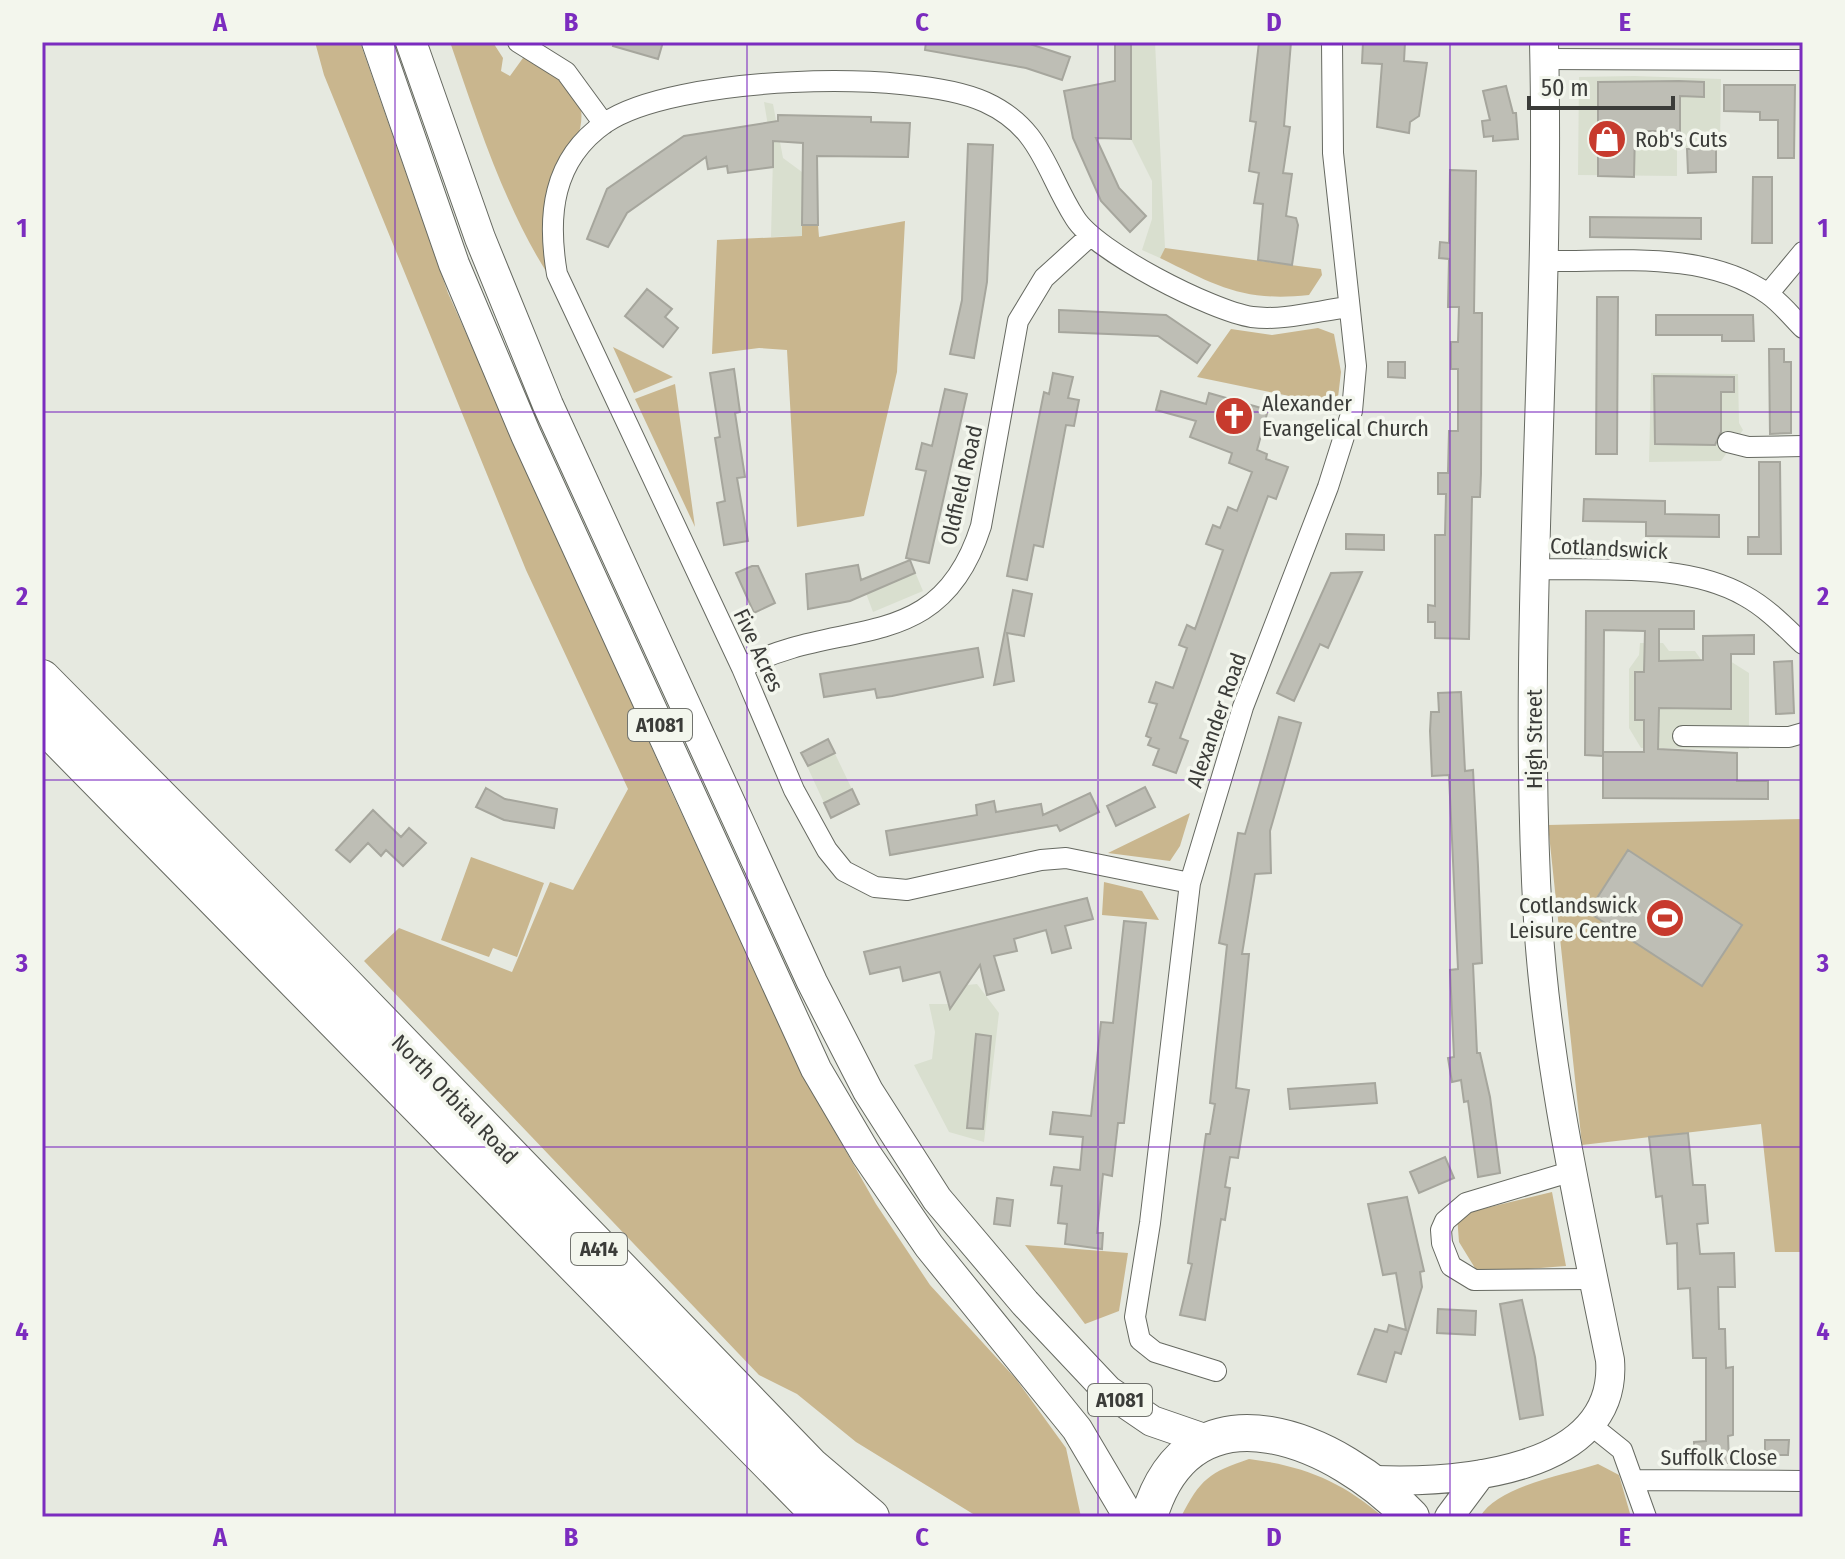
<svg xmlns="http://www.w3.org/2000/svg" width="1845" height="1559" font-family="'Fira Sans Condensed',sans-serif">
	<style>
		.built { fill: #d9dfcf }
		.green { fill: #c9b68e }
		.building { fill: #bebeb5; stroke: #a6a69d; stroke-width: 2 }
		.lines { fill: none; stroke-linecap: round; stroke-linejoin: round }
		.street-casing { stroke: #666961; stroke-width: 22 }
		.secondary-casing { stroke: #666961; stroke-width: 30 }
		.primary-casing { stroke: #666961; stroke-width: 32 }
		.highway-casing { stroke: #666961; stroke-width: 38 }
		.street { stroke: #fff; stroke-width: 20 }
		.secondary { stroke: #fff; stroke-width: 28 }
		.primary { stroke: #fff; stroke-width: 30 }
		.highway { stroke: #fff; stroke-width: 36 }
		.grid { fill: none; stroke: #7b2cbf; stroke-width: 2; stroke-opacity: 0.55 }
		.labels { text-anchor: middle; stroke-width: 7; stroke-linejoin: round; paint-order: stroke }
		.shield { fill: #f3f6ed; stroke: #72746f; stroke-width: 2 }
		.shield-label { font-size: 20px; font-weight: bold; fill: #3b3c39 }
		.poi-label { font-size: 22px; fill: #3b3c39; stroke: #f3f6ed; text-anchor: start }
		.street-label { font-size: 22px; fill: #3b3c39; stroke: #f3f6ed }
		.neatline { fill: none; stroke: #7b2cbf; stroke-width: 3 }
		.grid-label { font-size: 26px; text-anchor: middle; font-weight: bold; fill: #7b2cbf }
	</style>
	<rect width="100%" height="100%" fill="#e6e9e0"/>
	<path class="built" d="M1115,42H1155L1165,248L1160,258L1142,250L1152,219V181L1131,139Z
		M1634,76L1721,79L1720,146L1677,148V176L1578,175L1579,77Z
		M764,102L773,104L783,158L802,172H818V225H803L802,236L771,237L773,156Z
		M1651,373L1738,374L1739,423L1743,430L1721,461L1649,462Z
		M910,560L923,591L873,612L861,580Z
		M1640,643H1663L1669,651H1695L1702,661H1730L1749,673V749L1641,748L1629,728V669L1639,655Z
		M828,739L859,804L831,818L801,753Z
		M977,984L999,1013L984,1142L949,1132L914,1065L932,1059L935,1032L929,1004H953L967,985Z"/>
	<path class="green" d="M315,42H360L448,293L672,793L814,1095L876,1204L930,1285L1016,1379L1066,1448L1081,1517H978L856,1442L797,1394L759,1375L364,961L399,928L512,972L550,882L573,890L628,789L526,570L324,75Z
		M450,42L494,44L503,58L501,71L510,76L523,58L542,60L580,103C589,142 554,171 545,207C540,229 545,254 549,276C504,206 477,120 450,42Z
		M905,221L897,372L864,516L797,527L787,350L759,348L712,354L717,240L802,236V225H818L819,237Z
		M1165,248L1321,269L1322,275L1309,295C1243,302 1217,286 1160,258Z
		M1318,328L1334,334L1341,372L1337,406L1197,377L1231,329L1272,335Z
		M613,347L673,377L634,393Z
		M675,384L695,527L635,399Z
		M1190,813L1180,846L1170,861L1108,853Z
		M1803,819V1252H1775L1761,1124L1582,1145L1548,825Z
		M471,857L544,883L517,957L493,948L489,957L441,940Z
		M1104,882L1142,891L1159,920L1102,915Z
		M1552,1192L1566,1266L1478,1273L1459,1242L1457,1215Z
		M1025,1245L1128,1253L1119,1311L1085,1324Z
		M1249,1459C1304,1466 1341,1481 1383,1517H1181C1200,1479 1210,1472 1249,1459Z
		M1598,1464L1619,1475L1631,1517H1480C1497,1486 1565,1475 1598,1464Z"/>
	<path class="building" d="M614,42H663L658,59L613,46Z
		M926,42L1030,44L1070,57L1062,80L1026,68L925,50Z
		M1115,42H1131V139L1096,138L1119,188L1146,216L1130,232L1101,201L1073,138L1064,91L1115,81Z
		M1259,42H1291L1284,126L1290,127L1283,173L1292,174L1286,216L1296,218L1298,225L1292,265L1258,260L1263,204L1254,203L1259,173L1249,171L1256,122L1250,121Z
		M1363,42H1405L1404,61L1427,63L1419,116L1410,122L1409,133L1377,127L1382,64L1362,63Z
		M1679,81L1704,82V97L1680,96V131H1635L1634,177L1598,176V82Z
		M1724,85H1795L1794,158H1778V120H1760V112L1724,111Z
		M1506,86L1513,113H1516L1518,139L1493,141V136L1484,137L1482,121L1490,120L1483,91Z
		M778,115L871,117V122L910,123L908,157L817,156L818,225H802L803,143L773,141V167L728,173L727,166L708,169L706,157L627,213L608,247L587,239L607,189L684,136L778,121Z
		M968,144L993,145L987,282L974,358L950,354L962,300Z
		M1716,148V172L1688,173L1687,149Z
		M1450,170L1476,171L1474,313H1482L1481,474L1480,497H1472L1469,639L1435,638V622H1428V605L1435,606V535H1445L1446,494H1438V473H1448L1449,431H1458V369H1451V342H1458L1459,307H1448L1449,259L1439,258L1440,242L1449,243Z
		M1753,177H1772V243H1752Z
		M1590,217L1701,218V239L1590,237Z
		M647,289L672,309L665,317L678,328L663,347L625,316Z
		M1597,297H1618L1617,454H1596Z
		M1059,310L1166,315L1210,345L1197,363L1158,336L1059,332Z
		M1656,315H1753L1754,341H1722V335H1656Z
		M1769,349H1784V362H1791V433L1770,434Z
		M1388,362H1405V378L1388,377Z
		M734,369L740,412L735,413L745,477L737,478L748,541L724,545L717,503L725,501L715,438L720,437L710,373Z
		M1053,373L1073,377L1068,398L1079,400L1074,426L1066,425L1043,547L1034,545L1027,580L1007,576L1044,392L1049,394Z
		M1654,376L1734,377V392H1721V432L1715,445L1655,444Z
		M945,389L967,394L929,563L906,558L926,471L916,469L922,443L932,446Z
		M1161,391L1206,404L1209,393L1268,410L1257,450L1267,454L1266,459L1288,467L1276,499L1268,496L1245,558L1180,738L1188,741L1176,773L1153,765L1159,749L1148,745L1151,738L1146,736L1157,704L1149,702L1156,682L1173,688L1187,648L1179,645L1187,625L1195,629L1223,550L1206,544L1213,525L1220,528L1228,507L1237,511L1252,472L1229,463L1232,453L1190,437L1196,421L1156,410Z
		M1759,462H1780L1781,554H1748V537H1759Z
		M1584,499L1665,501V514L1719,515V537L1646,536V522L1583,521Z
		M1346,534L1384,535V550L1346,549Z
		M910,560L915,573L850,601L808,609L806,574L858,565L861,580Z
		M752,566H758L775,603L754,613L736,573Z
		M1362,572L1328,648L1320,644L1294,701L1277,693L1331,573Z
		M1013,590L1032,594L1024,636L1007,633L1014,681L994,685Z
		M1586,611H1694V629H1659V661L1703,660V636L1754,635V654H1731V709L1659,708L1658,749L1737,753V781H1768V799L1603,798V752H1644V720H1635V672H1644L1645,631L1604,630L1603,756L1585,755Z
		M978,648L983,677L892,696L877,698L875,689L824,697L820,674Z
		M1792,661L1794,713L1776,714L1774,662Z
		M1461,692L1465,771L1473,770L1478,866L1482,963L1473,964L1477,1053H1480L1490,1097L1500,1173L1478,1177L1468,1101L1464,1102L1461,1080L1452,1082L1448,1058L1454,1057L1450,970L1458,969L1449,775L1432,776L1430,731L1431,712H1439L1438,693Z
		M1279,717L1301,723L1270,831L1271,873L1255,874L1242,954H1249L1236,1088L1249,1090L1238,1158L1230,1157L1225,1187L1230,1188L1225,1220L1221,1219L1205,1320L1180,1315L1192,1264L1188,1263L1206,1134H1210L1215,1104L1210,1103L1227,945L1219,943L1238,833L1245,834Z
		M828,739L835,753L808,766L801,753Z
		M1145,787L1155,807L1116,826L1107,806Z
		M486,788L505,799L557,809L554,828L504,820L476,807Z
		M852,789L859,804L831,818L824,803Z
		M1090,793L1099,812L1060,831L1057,825L890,855L886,831L977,815L976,805L994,801L996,812L1041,804L1043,815Z
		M373,810L401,837L409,828L426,843L403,866L386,850L381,856L368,843L350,862L336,850Z
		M1628,850L1742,925L1702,986L1588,912Z
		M1087,898L1093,919L1065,926L1071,948L1052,953L1046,930L1014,939L1017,951L994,956L1004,990L987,995L980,965L950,1009L940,972L903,981L900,967L870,974L864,952Z
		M1124,921L1146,923L1124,1123H1118L1112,1176L1103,1174L1097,1233H1103L1102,1249L1065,1244L1067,1224L1058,1223L1062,1186L1051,1185L1054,1167L1080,1170L1083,1137L1050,1134L1053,1112L1091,1116L1101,1022L1113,1023Z
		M976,1034L991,1036L983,1129L967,1128Z
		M1375,1083L1377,1103L1290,1109L1288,1089Z
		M1688,1133L1693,1185H1705L1708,1223L1697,1224L1700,1254L1734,1253L1735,1287H1718L1719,1329H1725L1726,1368L1733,1367V1435L1728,1436L1729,1463L1695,1464L1694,1442L1706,1441V1358H1693L1690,1288L1678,1289L1677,1243L1667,1244L1662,1196L1656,1197L1649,1137Z
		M1445,1157L1454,1178L1419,1193L1410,1172Z
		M1407,1197L1424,1271L1420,1272L1422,1287L1401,1354L1395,1352L1386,1382L1358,1374L1375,1329L1387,1332L1389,1325L1406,1330L1396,1273L1383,1275L1368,1204Z
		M997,1198L1013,1200L1010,1226L994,1224Z
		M1522,1300L1535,1357L1543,1415L1520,1419L1500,1304Z
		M1438,1309L1476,1311L1475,1335L1437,1333Z
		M1765,1440H1789L1788,1455H1765Z"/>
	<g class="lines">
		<defs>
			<path id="street" d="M518,42L566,72L604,124
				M1545,59L1803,60
				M1544,261C1616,262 1705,250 1768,294C1781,303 1792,317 1803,328
				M1768,294L1803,252
				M1728,442L1748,447L1803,446
				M1537,569C1604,571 1685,562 1745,596C1767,608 1785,627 1803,644
				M742,668C840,615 939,659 981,526L1018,321L1044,278L1089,237
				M1683,736L1789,737L1803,733
				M1190,883L1066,858L1041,860L907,890L875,887L844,871L827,850L794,790L742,668L557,274C547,216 552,160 605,123C673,76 910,68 985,102C1042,128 1045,171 1075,218C1096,252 1212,311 1252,317C1283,321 1317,311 1348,307
				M1573,1171L1466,1203L1445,1221L1441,1230L1442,1243L1451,1266L1474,1280L1593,1279
				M1216,1371L1155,1352L1140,1340L1135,1317L1150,1223L1190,883L1243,707L1328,487L1352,411L1356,366L1333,153L1332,42
				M1592,1426L1622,1450L1646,1517
				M1636,1480L1803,1481"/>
			<path id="secondary" d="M1374,1480C1455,1483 1619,1473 1610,1360C1581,1216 1547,1068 1538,920C1521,628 1551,335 1544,42
				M1449,1517L1481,1474"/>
			<path id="primary" d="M377,42L454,264L526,435L816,1069L866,1154L929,1246L1077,1429L1129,1517
				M411,42L480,238L548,405L812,982L868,1091L937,1199L1025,1303L1108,1391L1152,1421L1207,1440"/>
			<path id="highway" d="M42,678L335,974L811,1466L871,1517
				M42,723L822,1517
				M1149,1517C1191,1374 1340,1441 1411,1517"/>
		</defs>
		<use href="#street" class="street-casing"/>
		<use href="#secondary" class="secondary-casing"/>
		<use href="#primary" class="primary-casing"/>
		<use href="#highway" class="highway-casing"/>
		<use href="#street" class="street"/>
		<use href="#secondary" class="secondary"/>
		<use href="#primary" class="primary"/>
		<use href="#highway" class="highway"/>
	</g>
	<path class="grid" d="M395,42V1517M747,42V1517M1098,42V1517M1450,42V1517M42,412H1803M42,780H1803M42,1147H1803"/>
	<defs>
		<symbol id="shop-disc" viewBox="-11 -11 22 22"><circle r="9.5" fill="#c73a2d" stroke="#f3f6ed"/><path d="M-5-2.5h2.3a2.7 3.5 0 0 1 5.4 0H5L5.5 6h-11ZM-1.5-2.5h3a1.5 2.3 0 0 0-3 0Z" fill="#fff"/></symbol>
		<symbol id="church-disc" viewBox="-11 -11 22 22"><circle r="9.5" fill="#c73a2d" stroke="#f3f6ed"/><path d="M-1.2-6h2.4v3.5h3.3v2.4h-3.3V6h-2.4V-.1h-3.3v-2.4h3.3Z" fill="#fff"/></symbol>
		<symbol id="stadium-disc" viewBox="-11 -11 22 22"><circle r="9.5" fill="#c73a2d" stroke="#f3f6ed"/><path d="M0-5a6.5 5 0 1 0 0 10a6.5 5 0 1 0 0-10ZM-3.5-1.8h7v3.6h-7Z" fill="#fff"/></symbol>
	</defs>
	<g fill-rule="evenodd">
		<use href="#shop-disc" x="1585" y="117" width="44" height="44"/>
		<use href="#church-disc" x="1212" y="394" width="44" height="44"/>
		<use href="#stadium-disc" x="1643" y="896" width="44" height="44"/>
	</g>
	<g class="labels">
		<g class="shield">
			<rect x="628" y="709" width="64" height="32" rx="6"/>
			<rect x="571" y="1233" width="56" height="32" rx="6"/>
			<rect x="1088" y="1384" width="64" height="32" rx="6"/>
		</g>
		<g class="shield-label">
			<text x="660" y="732">A1081</text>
			<text x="599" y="1256">A414</text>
			<text x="1120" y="1407">A1081</text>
		</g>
		<g class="poi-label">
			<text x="1635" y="147">Rob's Cuts</text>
			<text x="1262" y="411">Alexander<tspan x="1262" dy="25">Evangelical Church</tspan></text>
			<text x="1637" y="913" text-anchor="end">Cotlandswick<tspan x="1637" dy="25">Leisure Centre</tspan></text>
		</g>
		<g class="street-label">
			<text transform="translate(961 485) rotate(-77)" y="8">Oldfield Road</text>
			<text transform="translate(1609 548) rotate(3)" y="8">Cotlandswick</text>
			<text transform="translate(759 650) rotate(65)" y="8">Five Acres</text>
			<text transform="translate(1216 720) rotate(-71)" y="8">Alexander Road</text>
			<text transform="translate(1534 739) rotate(-90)" y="8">High Street</text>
			<text transform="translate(455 1099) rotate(46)" y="8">North Orbital Road</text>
			<text x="1719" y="1465">Suffolk Close</text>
		</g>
	</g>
	<rect width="1845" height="1559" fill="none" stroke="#f3f6ed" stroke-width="88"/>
	<path d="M1529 96v12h144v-12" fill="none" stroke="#3b3c39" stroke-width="4"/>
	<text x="1541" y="96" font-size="24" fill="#3b3c39" stroke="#f3f6ed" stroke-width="6" paint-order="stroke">50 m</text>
	<rect x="44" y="44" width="1757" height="1471" class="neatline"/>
	<g class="grid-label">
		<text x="220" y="31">A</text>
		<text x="571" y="31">B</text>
		<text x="922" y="31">C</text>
		<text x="1274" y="31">D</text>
		<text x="1625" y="31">E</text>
		<text x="22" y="237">1</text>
		<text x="1823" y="237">1</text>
		<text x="22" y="605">2</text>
		<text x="1823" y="605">2</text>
		<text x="22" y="972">3</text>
		<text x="1823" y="972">3</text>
		<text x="22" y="1340">4</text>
		<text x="1823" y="1340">4</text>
		<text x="220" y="1546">A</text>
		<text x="571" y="1546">B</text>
		<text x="922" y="1546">C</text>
		<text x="1274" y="1546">D</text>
		<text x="1625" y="1546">E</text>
	</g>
</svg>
